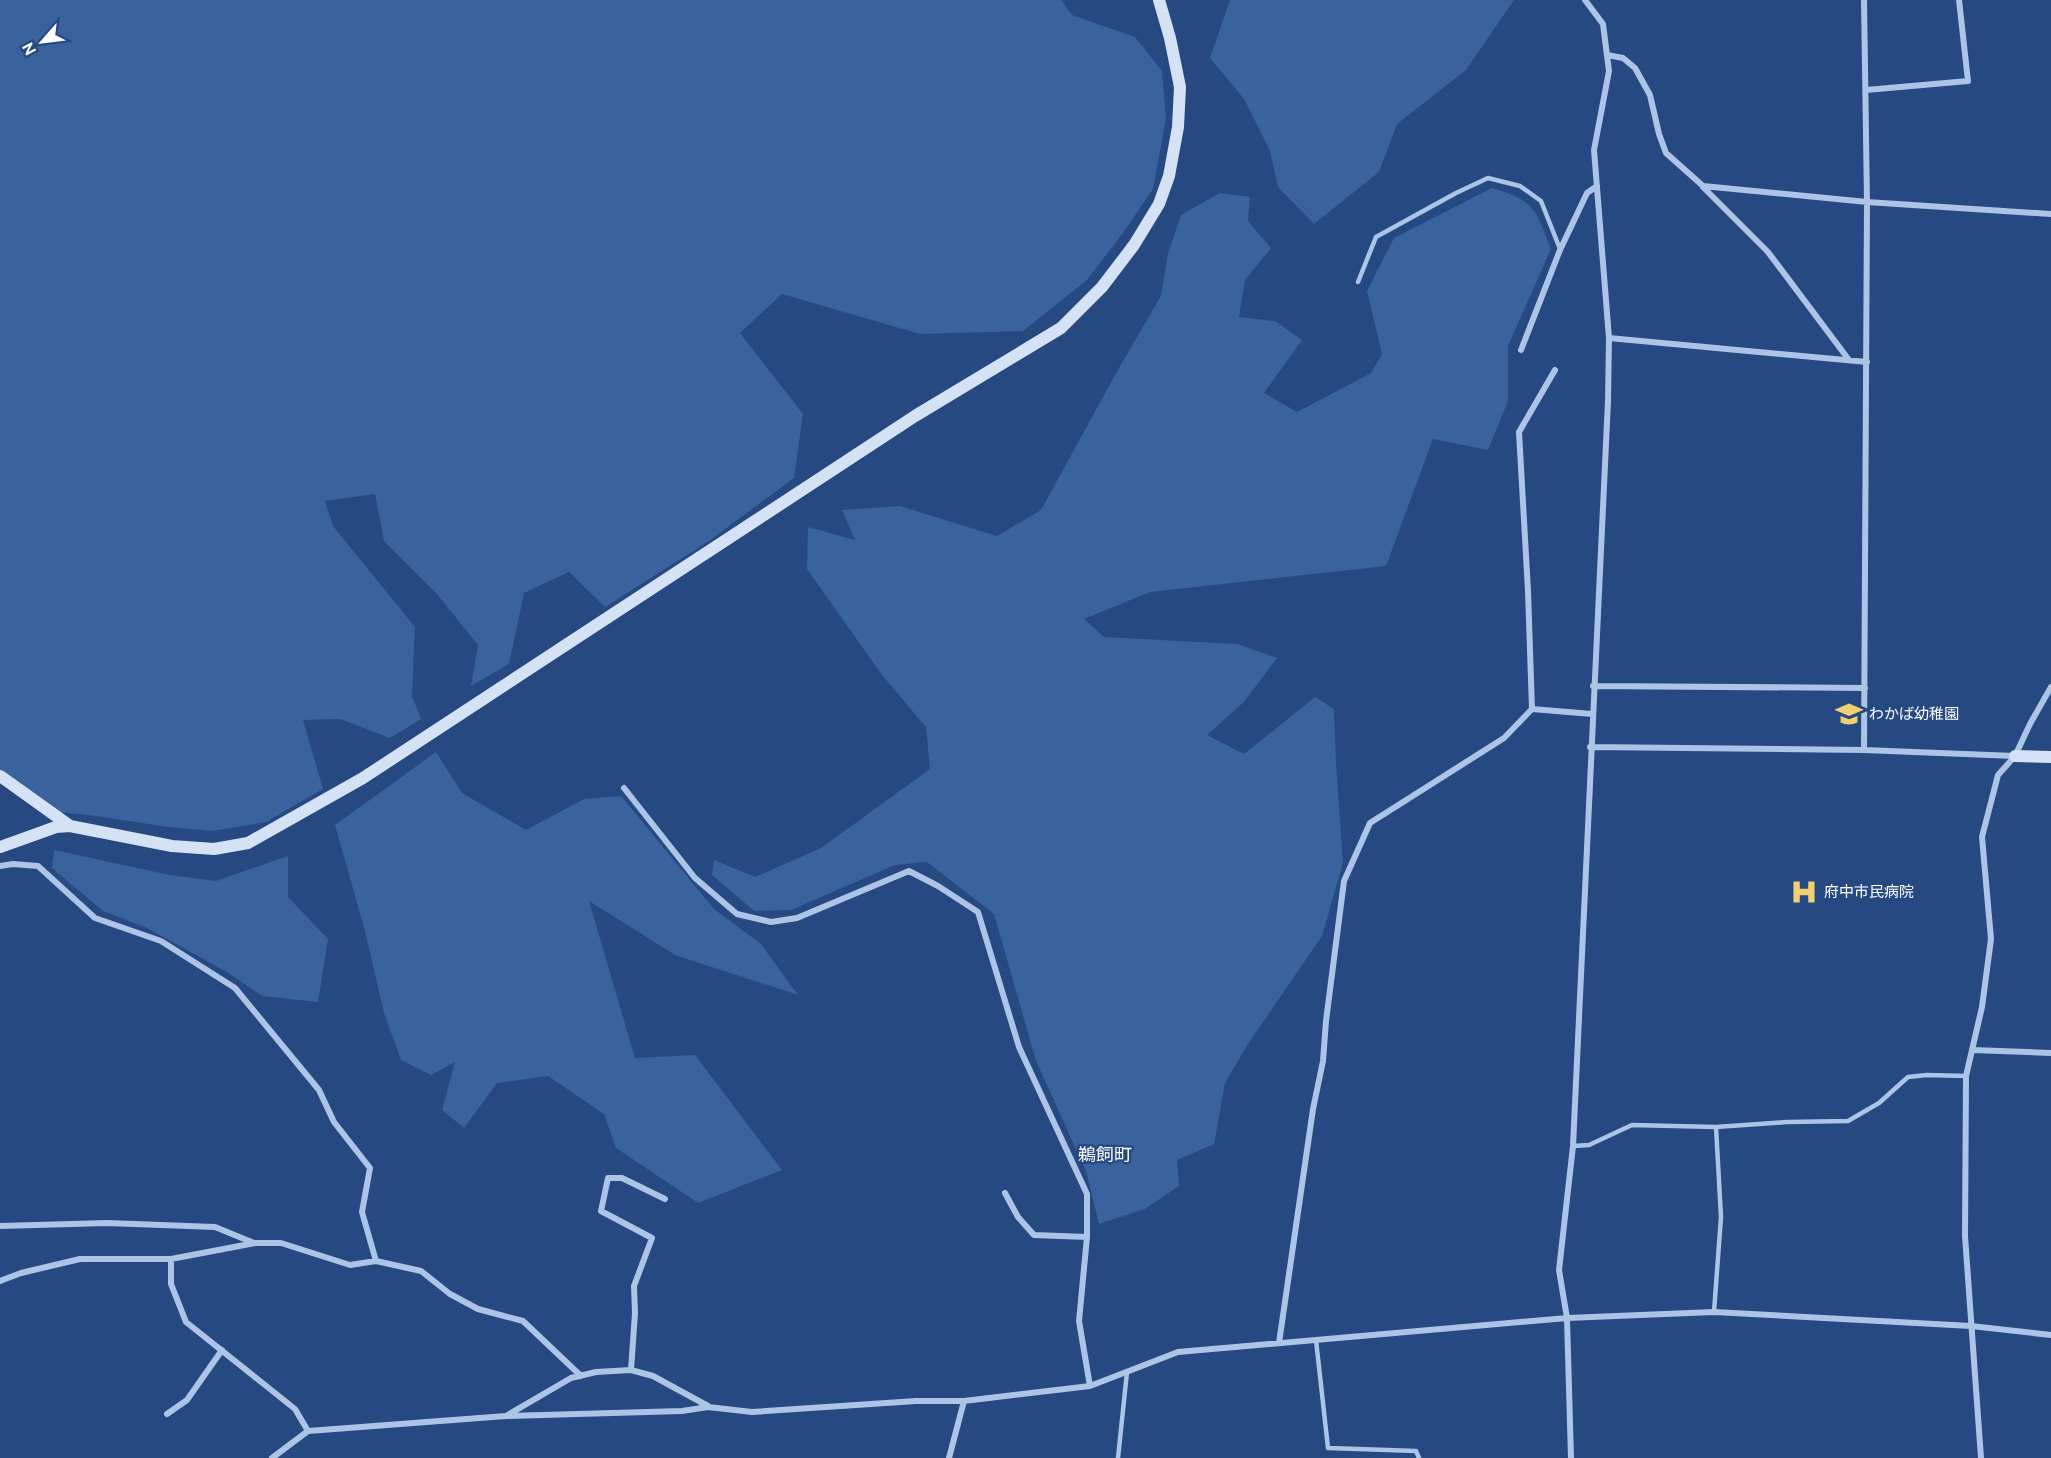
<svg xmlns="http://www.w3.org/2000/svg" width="2051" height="1458" font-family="Ubuntu,'Noto Sans JP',sans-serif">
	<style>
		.green { fill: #3a629d }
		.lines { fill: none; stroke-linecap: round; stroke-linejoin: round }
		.lane { stroke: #acc4e6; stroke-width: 4.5 }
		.street { stroke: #acc4e6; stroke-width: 6 }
		.secondary { stroke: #d5e2f6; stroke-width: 12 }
		.labels { text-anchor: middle; stroke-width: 4.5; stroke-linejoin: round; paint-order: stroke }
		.poi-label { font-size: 15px; fill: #fff; stroke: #254980; text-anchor: start }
		.quarter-label { font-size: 18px; fill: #fff; stroke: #254980 }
	</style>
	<rect width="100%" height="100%" fill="#254980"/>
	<path class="green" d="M0,0H1061L1072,15L1135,37L1162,71L1166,119L1153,189L1123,233L1087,280L1023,331L920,334L782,294L740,333L803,414L794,478L709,541L605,607L569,572L524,593L509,664L471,686L478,645L436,593L384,541L375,494L325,501L333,526L415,627L412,696L421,719L390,738L340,719L303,720L323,789L266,822L212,831L168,827L96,816L59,812L0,770Z
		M1230,0H1514L1466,70L1397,124L1379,172L1314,224L1278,187L1270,151L1244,99L1210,58Z
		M1492,188C1536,201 1535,209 1551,249L1508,346V401L1488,450L1433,439L1386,566L1150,592L1084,619L1104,637L1237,644L1277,658L1244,702L1207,735L1244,754L1315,697L1334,709L1336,763L1343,863L1322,936L1248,1044L1225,1083L1214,1144L1177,1160L1179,1186L1145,1209L1099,1224L1086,1171L1036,1061L994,914L927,862L895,865L791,910L754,911L712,875L714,860L755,877L821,848L930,769L926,727L882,675L807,569L808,527L855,540L842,510L900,506L997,536L1041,510L1120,366L1161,296L1168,253L1181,215L1220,193L1250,197L1248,221L1271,248L1245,280L1239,317L1275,321L1302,340L1264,393L1297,412L1371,373L1382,354L1367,291L1394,238Z
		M436,752L462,793L526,830L584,799L621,796L714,909L761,944L798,995L675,955L589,901L635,1058L695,1055L782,1170L698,1203L616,1148L604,1114L548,1076L497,1083L464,1128L442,1110L455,1062L431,1075L401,1060L384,1013L365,931L335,825Z
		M54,850L170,875L216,881L288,856V897L328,939L318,1002L262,996L227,972L147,928L103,911L52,868Z"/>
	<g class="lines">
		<path class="lane" d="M1358,282L1376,237L1456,193L1488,178L1520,186L1541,201L1560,249
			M1573,1146L1589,1145L1632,1125L1716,1127L1787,1122L1848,1121L1879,1103L1908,1077L1927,1075L1966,1076
			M1714,1312L1721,1217L1716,1127
			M1316,1340L1328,1448L1416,1451L1419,1458
			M1118,1458L1127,1372"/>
		<path class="street" d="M1864,0L1867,202L1864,750
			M1607,55L1623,58L1635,68L1650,95L1659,134L1666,153L1703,186L1867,202L2051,214
			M1866,90L1968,81L1959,0
			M1703,187L1768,252L1849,360
			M1609,338L1867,362
			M1521,350L1560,250L1587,193L1597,186
			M1593,686L1865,688
			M1532,709L1592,714
			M1590,747L1864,750L2015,756
			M624,788L695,878L737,914L771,922L797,918L909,871L938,886L978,912L1019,1047L1087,1194V1237L1079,1321L1090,1386
			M0,866L13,864L38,866L95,918L161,941L235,988L319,1090L334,1122L370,1168L362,1212L376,1261
			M1972,1050L2051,1053
			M1005,1193L1018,1217L1034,1235L1087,1237
			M0,1226L107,1223L215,1227L254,1243
			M171,1259V1284L186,1322L295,1409L308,1431
			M0,1281L21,1273L80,1259H171L255,1243H281L350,1265L376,1261L421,1271L450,1294L478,1309L523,1321L581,1376
			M1279,1343L1313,1109L1323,1061L1326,1021L1344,881L1370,823L1504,738L1532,709L1528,591L1519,432L1555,370
			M631,1370L635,1313L634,1286L652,1238L601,1211L608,1178H622L665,1199
			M167,1414L187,1400L222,1350
			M506,1416L571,1378L596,1372L631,1370L653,1376L708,1406
			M272,1458L308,1431L506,1416L682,1411L708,1407L752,1412L916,1401H964L1090,1386L1178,1352L1567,1318L1714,1312L1971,1326L2051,1335
			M949,1458L964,1401
			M1571,1458L1567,1318L1559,1270L1573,1146L1608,401L1609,338L1594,150L1609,71L1603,24L1585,0
			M1981,1458L1965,1236L1966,1076L1982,1007L1991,939L1982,837L1998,775L2015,756L2030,724L2051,687"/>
		<path class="secondary" d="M2015,756L2051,757
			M0,776L70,826
			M0,847L56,827L70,826L172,846L214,849L248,843L363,778L915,416L1061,328L1102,287L1134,245L1159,204L1169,176L1178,127L1180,87L1170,38L1159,0"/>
	</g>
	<defs>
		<symbol id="school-bare" viewBox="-9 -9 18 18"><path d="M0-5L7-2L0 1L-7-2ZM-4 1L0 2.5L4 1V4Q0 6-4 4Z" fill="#f0d070" stroke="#254980" stroke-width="2.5" paint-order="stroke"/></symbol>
		<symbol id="hospital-bare" viewBox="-9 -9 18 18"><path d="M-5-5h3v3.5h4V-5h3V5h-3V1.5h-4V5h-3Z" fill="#f0d070" stroke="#254980" stroke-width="2.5" paint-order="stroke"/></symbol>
	</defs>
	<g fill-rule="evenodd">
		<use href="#school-bare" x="1830" y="695" width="38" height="38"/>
		<use href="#hospital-bare" x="1785" y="873" width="38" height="38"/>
	</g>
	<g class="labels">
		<g class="poi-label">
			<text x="1869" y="719">わかば幼稚園</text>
			<text x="1824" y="897">府中市民病院</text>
		</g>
		<g class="quarter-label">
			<text x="1105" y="1161">鵜飼町</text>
		</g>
	</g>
	<g transform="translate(42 42) rotate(242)" stroke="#254980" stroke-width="4.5" paint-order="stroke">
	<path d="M0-4.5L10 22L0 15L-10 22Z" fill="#ffffff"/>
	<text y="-9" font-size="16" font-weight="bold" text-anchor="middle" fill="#ffffff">N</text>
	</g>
</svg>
